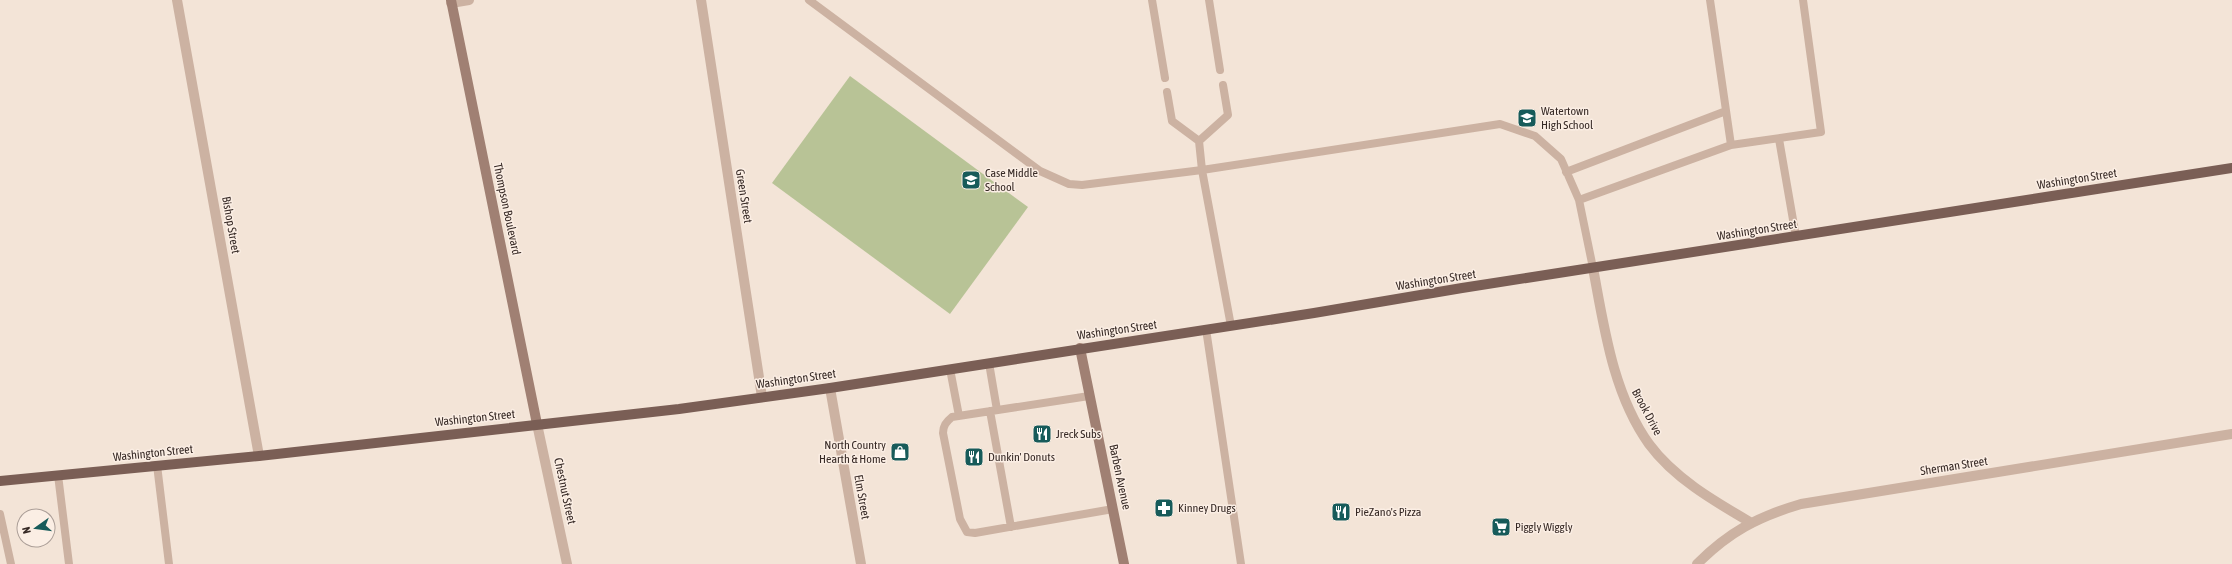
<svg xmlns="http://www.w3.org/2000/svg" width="2232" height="564" font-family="'Asap Condensed',sans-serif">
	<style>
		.green { fill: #b8c396 }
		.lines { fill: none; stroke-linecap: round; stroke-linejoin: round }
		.lane { stroke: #ccb2a2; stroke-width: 8 }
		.street { stroke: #ccb2a2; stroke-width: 10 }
		.secondary { stroke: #a08073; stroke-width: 10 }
		.primary { stroke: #7a5e55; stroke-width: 10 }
		.labels { text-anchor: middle; stroke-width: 3; stroke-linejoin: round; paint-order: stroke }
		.poi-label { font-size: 12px; fill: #362925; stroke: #fbeee4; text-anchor: start }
		.street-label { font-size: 12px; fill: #362925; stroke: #fbeee4 }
	</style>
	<rect width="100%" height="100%" fill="#f3e4d7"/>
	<path class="green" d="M850,76L1028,207L950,314L772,183Z"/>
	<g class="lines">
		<path class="lane" d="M809,0L1040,171L1069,184L1082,185L1202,170L1199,141
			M1152,0L1165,78
			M1209,0L1220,70
			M1710,0L1731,145
			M1167,92L1172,121L1199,141L1228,115L1223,85
			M1779,139L1796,237
			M1566,172L1726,111
			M1579,200L1593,268
			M1231,326L1202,170L1500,124L1535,136L1561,159L1579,200L1731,145L1821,132L1803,0
			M1206,329L1241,564
			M989,363L997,410
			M950,369L959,416
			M1089,396L952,417C946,422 943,426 943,433L960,519L967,532L975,533L1113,509
			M990,411L1011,527
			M157,465L169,564
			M58,475L69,564
			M0,514L11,564"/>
		<path class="street" d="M177,0L259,456
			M701,0L762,397
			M451,3L469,0
			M1593,268C1604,327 1613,394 1649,444C1674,478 1714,501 1750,522
			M830,388L861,564
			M537,424L567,564
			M1697,564C1729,532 1757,517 1801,504L2232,434"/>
		<path class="secondary" d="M451,0L537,424
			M1080,348L1124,564"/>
		<path class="primary" d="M0,481L259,456L679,409L830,388L1314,313L1462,288L2232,168"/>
	</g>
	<defs>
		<symbol id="school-square" viewBox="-11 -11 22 22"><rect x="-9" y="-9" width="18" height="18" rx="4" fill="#175b5a" stroke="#fbeee4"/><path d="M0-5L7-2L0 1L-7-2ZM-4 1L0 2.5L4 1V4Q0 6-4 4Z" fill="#fff"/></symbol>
		<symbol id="restaurant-square" viewBox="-11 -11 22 22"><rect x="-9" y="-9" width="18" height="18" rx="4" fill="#175b5a" stroke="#fbeee4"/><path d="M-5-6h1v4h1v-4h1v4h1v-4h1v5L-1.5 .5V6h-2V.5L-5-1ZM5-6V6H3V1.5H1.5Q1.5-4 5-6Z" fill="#fff"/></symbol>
		<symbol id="shop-square" viewBox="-11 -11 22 22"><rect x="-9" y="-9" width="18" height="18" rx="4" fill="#175b5a" stroke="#fbeee4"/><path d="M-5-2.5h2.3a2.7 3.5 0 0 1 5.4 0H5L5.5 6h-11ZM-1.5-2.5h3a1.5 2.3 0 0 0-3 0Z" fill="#fff"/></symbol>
		<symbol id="pharmacy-square" viewBox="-11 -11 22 22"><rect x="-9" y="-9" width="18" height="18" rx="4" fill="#175b5a" stroke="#fbeee4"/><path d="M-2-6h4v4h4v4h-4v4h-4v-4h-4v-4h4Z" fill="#fff"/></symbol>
		<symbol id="supermarket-square" viewBox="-11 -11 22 22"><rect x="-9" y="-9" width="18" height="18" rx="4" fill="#175b5a" stroke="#fbeee4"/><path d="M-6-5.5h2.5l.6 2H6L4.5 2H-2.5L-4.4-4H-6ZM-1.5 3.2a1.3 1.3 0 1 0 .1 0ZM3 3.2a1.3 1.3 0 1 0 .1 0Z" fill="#fff"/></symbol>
	</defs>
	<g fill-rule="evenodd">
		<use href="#school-square" x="1516" y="107" width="22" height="22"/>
		<use href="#school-square" x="960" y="169" width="22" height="22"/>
		<use href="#restaurant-square" x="1031" y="423" width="22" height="22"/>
		<use href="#shop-square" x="889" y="441" width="22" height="22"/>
		<use href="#restaurant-square" x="963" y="446" width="22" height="22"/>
		<use href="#pharmacy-square" x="1153" y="497" width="22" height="22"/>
		<use href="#restaurant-square" x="1330" y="501" width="22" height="22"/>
		<use href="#supermarket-square" x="1490" y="516" width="22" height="22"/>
	</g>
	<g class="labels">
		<g class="poi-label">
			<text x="1541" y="115">Watertown<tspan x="1541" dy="14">High School</tspan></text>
			<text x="985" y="177">Case Middle<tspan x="985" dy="14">School</tspan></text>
			<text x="1056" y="438">Jreck Subs</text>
			<text x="886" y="449" text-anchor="end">North Country<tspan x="886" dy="14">Hearth &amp; Home</tspan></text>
			<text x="988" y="461">Dunkin' Donuts</text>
			<text x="1178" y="512">Kinney Drugs</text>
			<text x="1355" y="516">PieZano's Pizza</text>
			<text x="1515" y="531">Piggly Wiggly</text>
		</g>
		<g class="street-label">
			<text transform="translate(2077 179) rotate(-9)" y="4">Washington Street</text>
			<text transform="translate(744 196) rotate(81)" y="4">Green Street</text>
			<text transform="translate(507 209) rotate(78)" y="4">Thompson Boulevard</text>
			<text transform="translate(231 225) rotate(80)" y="4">Bishop Street</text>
			<text transform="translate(1757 230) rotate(-9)" y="4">Washington Street</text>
			<text transform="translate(1436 280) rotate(-9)" y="4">Washington Street</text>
			<text transform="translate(1117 330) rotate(-8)" y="4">Washington Street</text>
			<text transform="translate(796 379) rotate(-8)" y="4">Washington Street</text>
			<text transform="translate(1647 412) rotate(62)" y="4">Brook Drive</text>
			<text transform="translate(475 418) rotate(-6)" y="4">Washington Street</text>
			<text transform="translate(153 453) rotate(-6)" y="4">Washington Street</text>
			<text transform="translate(1954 466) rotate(-9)" y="4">Sherman Street</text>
			<text transform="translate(1120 477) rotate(78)" y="4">Barben Avenue</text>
			<text transform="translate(565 491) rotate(78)" y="4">Chestnut Street</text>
			<text transform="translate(862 497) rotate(80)" y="4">Elm Street</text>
		</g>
	</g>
	<g transform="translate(36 528) rotate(256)"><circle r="19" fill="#fbeee4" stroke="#ac9f98"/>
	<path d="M0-3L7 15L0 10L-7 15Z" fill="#175b5a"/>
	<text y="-6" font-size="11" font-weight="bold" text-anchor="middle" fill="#362925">N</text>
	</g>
</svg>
